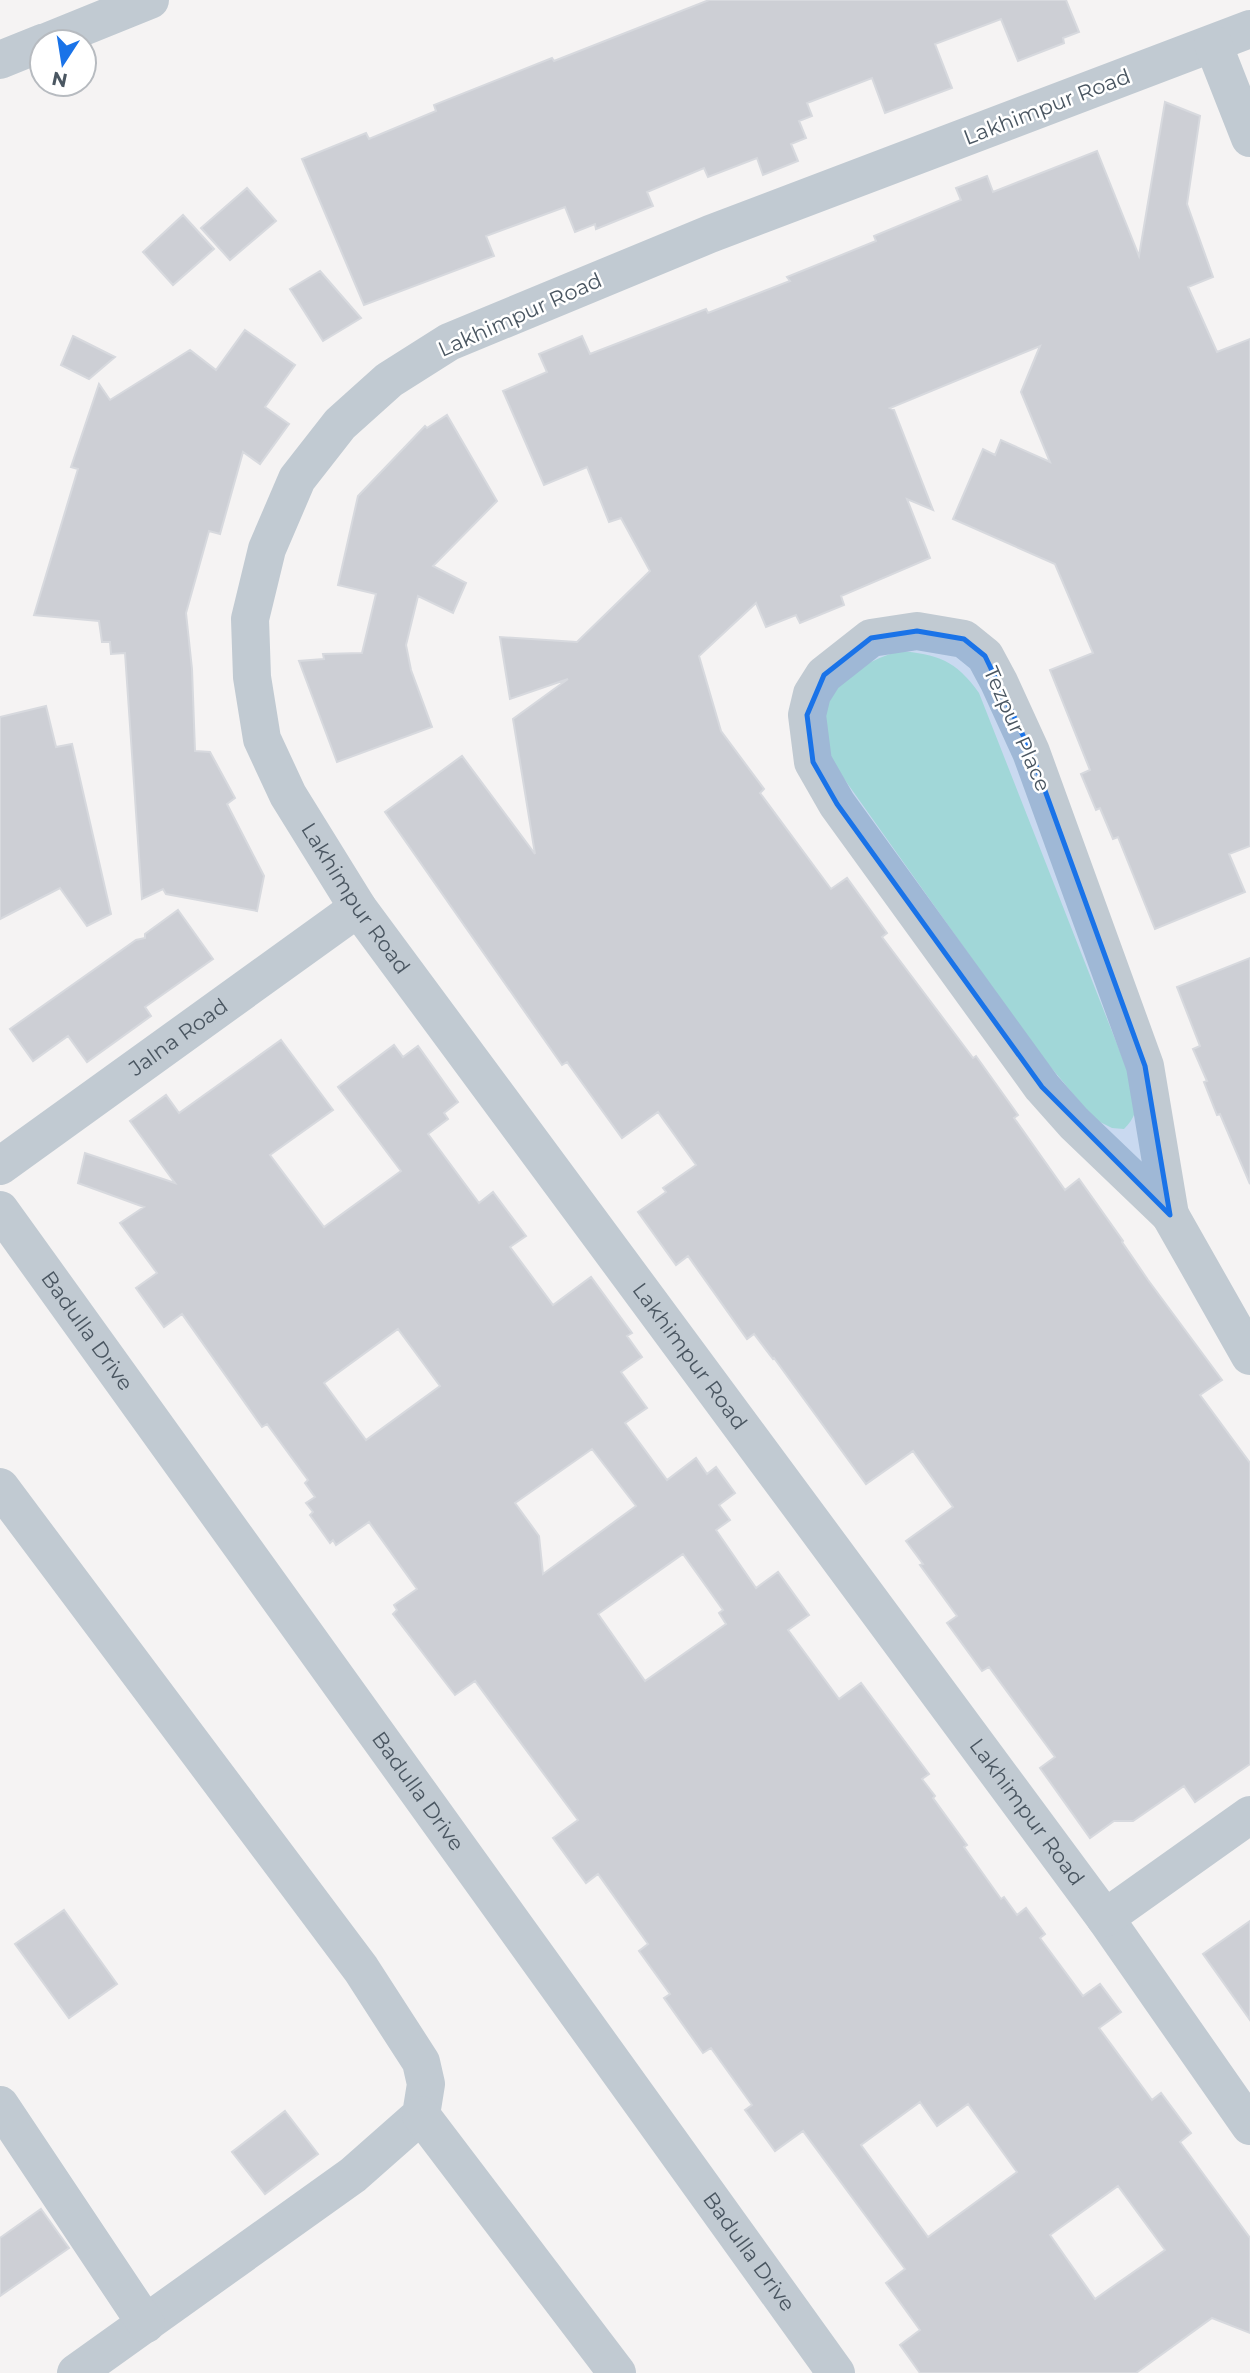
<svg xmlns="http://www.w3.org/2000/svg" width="1250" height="2373" font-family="Montserrat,sans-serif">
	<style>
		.green { fill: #c3f1d5 }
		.building { fill: #cdcfd5; stroke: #d7d9de; stroke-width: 2; fill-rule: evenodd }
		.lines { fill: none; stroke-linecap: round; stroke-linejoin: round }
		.minor { stroke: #c1cad2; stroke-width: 38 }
		.marked { fill: #1a73e8; fill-opacity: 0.2; stroke: #1a73e8; stroke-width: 5; stroke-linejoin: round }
		.labels { text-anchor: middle; stroke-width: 5; stroke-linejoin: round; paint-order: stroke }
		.street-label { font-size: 21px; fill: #4a5661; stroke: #fff }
	</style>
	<rect width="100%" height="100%" fill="#f5f3f3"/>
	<path class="green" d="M899,651C937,654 956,660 979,693L1137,1095C1137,1110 1135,1118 1124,1129L1112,1128L1094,1119L1039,1053L830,759C827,747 821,732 823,721C826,681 865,662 899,651Z"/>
	<path class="building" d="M709,0H1066L1079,32L1063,38L1064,43L1018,61L1001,19L935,44L952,88L885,113L872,78L807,103L812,116L799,121L806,138L791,144L798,161L763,175L757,158L708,177L704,168L647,192L653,206L596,229L595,224L575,232L565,207L486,236L494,256L364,305L302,159L366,133L369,139L436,111L434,105L552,58L554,61Z
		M1165,102L1200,116L1187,204L1213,277L1188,287L1217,352L1250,339V846L1229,854L1245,892L1155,929L1118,837L1113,839L1100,808L1096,810L1081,774L1090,770L1050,670L1093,653L1055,564L953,519L983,449L995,455L1001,440L1050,462L1021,392L1040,346L890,408L894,410L933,510L907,499L930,558L841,596L844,605L800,623L796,615L766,627L756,603L699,656L721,731L764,789L760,793L831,889L847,878L887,933L882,937L973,1058L976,1056L1018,1115L1014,1118L1065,1190L1079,1179L1123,1241L1122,1242L1148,1280L1222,1380L1200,1395L1250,1463V1764L1195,1802L1184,1786L1133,1821H1114L1090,1838L1040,1768L1055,1757L989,1667L982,1671L947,1623L957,1616L920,1565L923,1564L906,1541L953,1507L913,1451L866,1484L774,1358L773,1359L754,1334L747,1339L688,1256L676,1265L638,1212L666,1192L663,1188L696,1165L658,1112L622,1138L567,1062L562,1065L385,812L462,756L535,854L513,719L568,679L510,699L500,637L577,642L650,571L621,518L609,522L587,467L544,485L503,391L547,372L539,354L582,336L590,354L706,309L708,313L790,281L787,277L876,241L874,236L961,200L956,188L987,176L993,192L1097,151L1139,256Z
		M247,188L276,221L230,260L201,228Z
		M183,215L214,249L173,285L143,252Z
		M320,271L361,318L323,341L290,289Z
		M245,330L295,365L265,407L289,424L260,464L243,452L220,534L209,531L186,613L192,669L195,751L210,752L235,798L227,804L264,876L257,911L166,894L163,889L142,899L125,653L111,654L110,642H102L99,621L34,615L78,469L71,467L99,384L110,400L190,350L216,370Z
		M73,336L115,357L89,379L61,365Z
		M447,415L497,501L433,566L466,583L453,613L418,596L406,645L411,670L432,727L337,762L299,661L324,659L323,654L362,653L376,594L338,585L358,496L425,426L427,428Z
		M46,706L56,747L72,744L111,914L87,926L60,888L0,919V717Z
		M178,910L213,959L145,1007L151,1016L87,1062L68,1036L33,1061L10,1029L136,940L145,938V934Z
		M1250,958V1184L1220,1114L1217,1115L1204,1082L1207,1081L1193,1049L1200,1046L1177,987Z
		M281,1040L333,1110L270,1155L324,1227L401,1171L338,1087L394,1045L403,1057L418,1046L458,1102L444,1113L448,1119L428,1134L479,1203L493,1192L526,1236L510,1247L553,1305L591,1277L632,1333L627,1336L642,1357L621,1372L647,1408L625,1423L667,1480L696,1458L707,1474L716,1467L735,1493L719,1505L730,1520L716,1530L756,1588L778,1572L809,1615L788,1630L839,1699L861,1683L929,1774L922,1779L935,1796L933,1798L967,1845L964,1847L1001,1899L1004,1897L1017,1915L1026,1908L1045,1934L1040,1938L1083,1996L1100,1984L1121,2012L1099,2028L1152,2100L1161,2093L1191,2133L1180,2142L1250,2238V2333L1212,2318L1136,2373H920L900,2345L920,2330L886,2283L905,2269L803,2131L775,2151L745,2110L752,2105L711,2048L703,2053L664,1998L670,1994L639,1951L648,1944L598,1874L586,1883L553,1838L578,1820L475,1681L455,1695L393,1614L397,1610L394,1605L417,1589L369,1522L336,1545L333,1540L330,1543L310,1515L313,1512L306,1503L315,1497L305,1483L308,1480L267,1424L262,1427L182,1314L164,1327L136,1288L157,1273L120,1223L144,1207L78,1183L85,1153L175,1183L130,1121L166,1095L179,1113ZM398,1329L440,1386L366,1440L324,1383ZM592,1449L636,1506L543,1574L539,1536L515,1503ZM683,1554L723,1610L719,1613L726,1624L645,1681L598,1614ZM920,2102L937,2126L968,2104L1017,2172L928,2237L861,2145ZM1118,2186L1165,2250L1095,2299L1050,2235Z
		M64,1910L117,1984L69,2018L15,1944Z
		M1250,1921V2020L1203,1954Z
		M285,2111L318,2154L265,2194L232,2152Z
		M41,2209L69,2248L0,2296V2238Z"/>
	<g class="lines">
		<g class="minor">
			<path id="s1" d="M1250,29L710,234L449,342L389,380L340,424L297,479L267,549L250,619L252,677L262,739L288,795L358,908L1105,1918L1250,2126"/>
			<path d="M46,42L150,0"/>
			<path d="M1213,44L1250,138"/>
			<path d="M0,60L42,43"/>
			<path d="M917,631L964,639L985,656L999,682L1031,752L1145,1066L1170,1215L1074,1123L1042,1087L837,804L813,762L807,715L812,694L824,675L871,638Z"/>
			<path id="s2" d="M0,1166L358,908"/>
			<path id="s3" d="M0,1210L836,2373"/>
			<path d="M1170,1215L1250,1356"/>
			<path d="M0,1487L361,1969L421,2062L426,2084L421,2115L353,2175L76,2373"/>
			<path d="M1105,1918L1250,1815"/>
			<path d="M0,2105L146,2324"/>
			<path d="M421,2115L617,2373"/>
		</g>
	</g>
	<path class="marked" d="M917,631L964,639L985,656L1031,752L1145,1066L1170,1215L1042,1087L837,804L813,762L807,715L824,675L871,638Z"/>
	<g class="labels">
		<g class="street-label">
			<text transform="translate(1047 107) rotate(-21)" y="7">Lakhimpur Road</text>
			<text transform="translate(520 315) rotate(-24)" y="7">Lakhimpur Road</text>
			<text transform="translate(1017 729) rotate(66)" y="7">Tezpur Place</text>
			<text dy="7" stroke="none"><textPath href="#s1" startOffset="1521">Lakhimpur Road</textPath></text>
			<text dy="7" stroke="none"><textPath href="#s2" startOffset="220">Jalna Road</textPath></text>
			<text dy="7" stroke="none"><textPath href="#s3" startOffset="149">Badulla Drive</textPath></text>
			<text dy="7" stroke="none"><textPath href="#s1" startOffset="2088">Lakhimpur Road</textPath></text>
			<text dy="7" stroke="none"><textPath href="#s3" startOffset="716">Badulla Drive</textPath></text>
			<text dy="7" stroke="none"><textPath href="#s1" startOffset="2655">Lakhimpur Road</textPath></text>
			<text dy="7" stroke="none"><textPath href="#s3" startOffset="1283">Badulla Drive</textPath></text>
		</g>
	</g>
	<g transform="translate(63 63) rotate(192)"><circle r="33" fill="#ffffff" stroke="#b7bbc0" stroke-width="2"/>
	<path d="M0-5L12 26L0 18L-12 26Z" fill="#1a73e8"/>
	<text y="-10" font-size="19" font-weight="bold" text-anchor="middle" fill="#4a5661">N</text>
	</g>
</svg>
